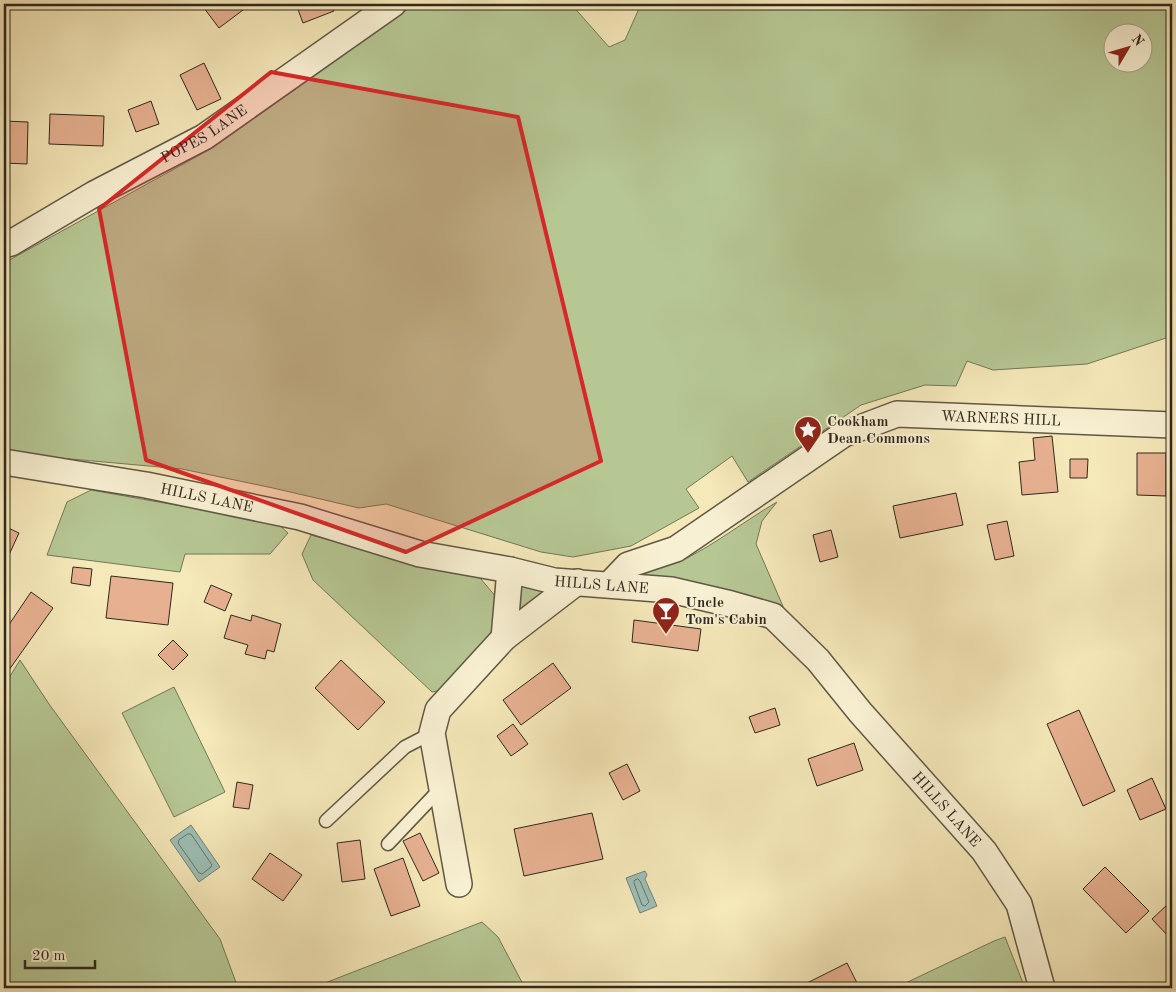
<svg xmlns="http://www.w3.org/2000/svg" width="1176" height="992" font-family="'Old Standard TT',serif">
	<style>
		.green { fill: #b6c794; stroke: #727859; fill-rule: evenodd }
		.water { fill: #9dbfb5; stroke: #718379 }
		.lines { fill: none; stroke-linecap: round; stroke-linejoin: round }
		.shore { stroke: #66746a; stroke-width: 1 }
		.building { fill: #e7b191; stroke: #2f281e }
		.lane-casing { stroke: #605845; stroke-width: 15 }
		.street-casing { stroke: #605845; stroke-width: 28 }
		.lane { stroke: #f8f0d2; stroke-width: 12 }
		.street { stroke: #f8f0d2; stroke-width: 25 }
		.marked { fill: #d62828; fill-opacity: 0.2; stroke: #d62828; stroke-width: 4; stroke-linejoin: round }
		.labels { text-anchor: middle; stroke-width: 4; stroke-linejoin: round; paint-order: stroke }
		.street-label { font-size: 15px; fill: #2f281e; stroke: #f8f0d2 }
		.poi-label { font-size: 15px; font-weight: bold; fill: #2f281e; stroke: #f8f0d2; text-anchor: start }
	</style>
	<rect width="100%" height="100%" fill="#f5e8b9"/>
	<filter id="stains"><feTurbulence type="fractalNoise" baseFrequency=".004" numOctaves="4"/><feColorMatrix values="0 0 0 0 .2 0 0 0 0 .09 0 0 0 0 .02 0 0 0 .5 -.17"/></filter>
	<radialGradient id="worn" r=".72"><stop offset=".6" stop-color="#630" stop-opacity="0"/><stop offset="1" stop-color="#630" stop-opacity=".3"/></radialGradient>
	<path class="green" d="M415,4H571L609,47L625,40L641,4H1172V336L1087,364L993,370L967,361L956,386L925,385L861,405L748,482L732,456L686,489L699,508L631,546L573,557L541,552L386,504L359,508L273,488L182,469L4,453V263L214,147ZM1114,32H1144V62H1114Z
		M91,490L277,523L288,533L270,554H185L180,572L47,555L67,502Z
		M777,502L762,521L756,544L785,611L642,576C654,567 671,566 685,559C717,543 746,520 777,502Z
		M311,535L480,578L497,598L494,633L448,689L432,692L313,580L302,554Z
		M518,581L546,590L516,618Z
		M20,660L49,704L220,939L238,988H4V686Z
		M174,687L225,792L174,817L122,713Z
		M482,922L498,937L525,988H312Z
		M1005,937L1025,988H895L994,941Z"/>
	<path class="water" d="M191,825L220,867L199,882L170,840Z
		M645,871L647,875L645,879L657,906L640,913L626,878Z"/>
	<g class="lines">
		<path class="shore" d="M188,834H191L212,865L211,867L202,874L199,873L178,843L179,840Z
			M638,879L640,881L649,902L645,906L642,905L634,883V881Z"/>
	</g>
	<path class="building" d="M201,4H251L219,28Z
		M296,4H331L334,11L303,23Z
		M204,63L221,99L197,110L180,75Z
		M151,101L159,124L136,132L128,110Z
		M50,114L104,116L103,146L49,144Z
		M4,121L28,122L27,164L4,163Z
		M1052,436L1058,492L1022,495L1019,462L1035,460L1033,438Z
		M1137,453H1166V496L1137,495Z
		M1070,459H1088L1087,478H1070Z
		M956,493L963,525L900,538L893,506Z
		M1007,521L1014,556L995,560L987,525Z
		M4,526L19,533L8,557L4,555Z
		M831,530L838,557L820,562L813,535Z
		M73,567L92,569L90,586L71,583Z
		M111,576L173,583L168,625L106,618Z
		M211,585L232,594L225,611L204,602Z
		M31,592L53,608L4,677V632Z
		M231,615L251,621L252,615L281,624L274,652L267,650L265,659L245,654L248,645L224,638Z
		M634,620L701,629L698,651L632,642Z
		M173,640L188,655L173,670L158,655Z
		M341,660L385,702L358,730L315,688Z
		M553,663L571,688L521,725L503,700Z
		M775,708L780,725L755,733L749,717Z
		M1079,710L1115,791L1083,806L1047,724Z
		M513,724L528,744L511,756L497,736Z
		M854,743L863,770L817,786L808,759Z
		M627,764L640,791L623,800L609,773Z
		M1152,778L1166,809L1140,820L1127,790Z
		M237,782L253,785L249,809L233,807Z
		M592,813L603,859L524,876L514,829Z
		M420,833L439,873L423,881L403,841Z
		M360,840L365,879L342,882L337,843Z
		M270,853L302,875L283,901L252,879Z
		M403,858L420,906L391,916L374,869Z
		M1105,867L1149,911L1126,933L1083,889Z
		M1168,904L1172,909V934L1169,937L1152,919Z
		M847,963L859,987L804,988L803,985Z"/>
	<g class="lines">
		<defs>
			<path id="lane" d="M326,821L405,747L432,733
				M388,844L441,788"/>
			<g id="street">
				<path id="s1" d="M4,245L11,243L94,194L204,137L393,4"/>
				<path id="s2" d="M4,462L146,485L300,517L420,554L510,570L554,581L671,590L731,604L773,616L818,660L860,712L984,851L1019,904L1042,988"/>
				<path id="s3" d="M610,584L628,565L676,549L844,434L897,414L1172,425"/>
				<path d="M504,638L510,570"/>
				<path d="M459,884L432,733L438,710L504,638L577,582"/>
			</g>
		</defs>
		<use href="#lane" class="lane-casing"/>
		<use href="#street" class="street-casing"/>
		<use href="#lane" class="lane"/>
		<use href="#street" class="street"/>
	</g>
	<path class="marked" d="M271,72L518,117L601,461L406,552L146,460L99,209Z"/>
	<defs>
		<symbol id="sight-pin" viewBox="-11 -11 22 30"><path d="M0 17L-7.5 6A9.5 9.5 0 1 1 7.5 6Z" fill="#8f2418" stroke="#f8f0d2"/><path d="M0-6L1.8-2.2L6-1.7L2.9 1.2L3.7 5.4L0 3.3L-3.7 5.4L-2.9 1.2L-6-1.7L-1.8-2.2Z" fill="#fff"/></symbol>
		<symbol id="bar-pin" viewBox="-11 -11 22 30"><path d="M0 17L-7.5 6A9.5 9.5 0 1 1 7.5 6Z" fill="#8f2418" stroke="#f8f0d2"/><path d="M-6-5H6L.8 .8V4.5H3.5V6h-7V4.5H-.8V.8Z" fill="#fff"/></symbol>
	</defs>
	<g fill-rule="evenodd">
		<use href="#sight-pin" x="792" y="414" width="32" height="43"/>
		<use href="#bar-pin" x="650" y="595" width="32" height="43"/>
	</g>
	<g class="labels">
		<g class="street-label">
			<text dy="5" stroke="none"><textPath href="#s1" startOffset="229">POPES LANE</textPath></text>
			<text dy="5" stroke="none"><textPath href="#s3" startOffset="441">WARNERS HILL</textPath></text>
			<text dy="5" stroke="none"><textPath href="#s2" startOffset="206">HILLS LANE</textPath></text>
			<text dy="5" stroke="none"><textPath href="#s2" startOffset="611">HILLS LANE</textPath></text>
			<text dy="5" stroke="none"><textPath href="#s2" startOffset="1046">HILLS LANE</textPath></text>
		</g>
		<g class="poi-label">
			<text x="827" y="426">Cookham<tspan x="827" dy="17">Dean Commons</tspan></text>
			<text x="685" y="607">Uncle<tspan x="685" dy="17">Tom's Cabin</tspan></text>
		</g>
	</g>
	<rect width="1176" height="992" fill="none" stroke="#f5e8b9" stroke-width="20"/>
	<rect x="5" y="5" width="1166" height="982" fill="none" stroke="#2f281e" stroke-width="2.5"/>
	<rect x="10" y="10" width="1156" height="972" fill="none" stroke="#2f281e"/>
	<g transform="translate(1128 48) rotate(52)"><circle r="24" fill="#f8f0d2" stroke="#a8a08a"/>
	<path d="M0-4L9 19L0 12L-9 19Z" fill="#8f2418"/>
	<text y="-8" font-size="14" font-weight="bold" text-anchor="middle" fill="#2f281e">N</text>
	</g>
	<path d="M25 960v8h70v-8" fill="none" stroke="#2f281e" stroke-width="2.5"/>
	<text x="32" y="960" font-size="15" fill="#2f281e" stroke="#f8f0d2" stroke-width="4" paint-order="stroke">20 m</text>
	<rect width="100%" height="100%" filter="url(#stains)"/>
	<rect width="100%" height="100%" fill="url(#worn)"/>
</svg>
